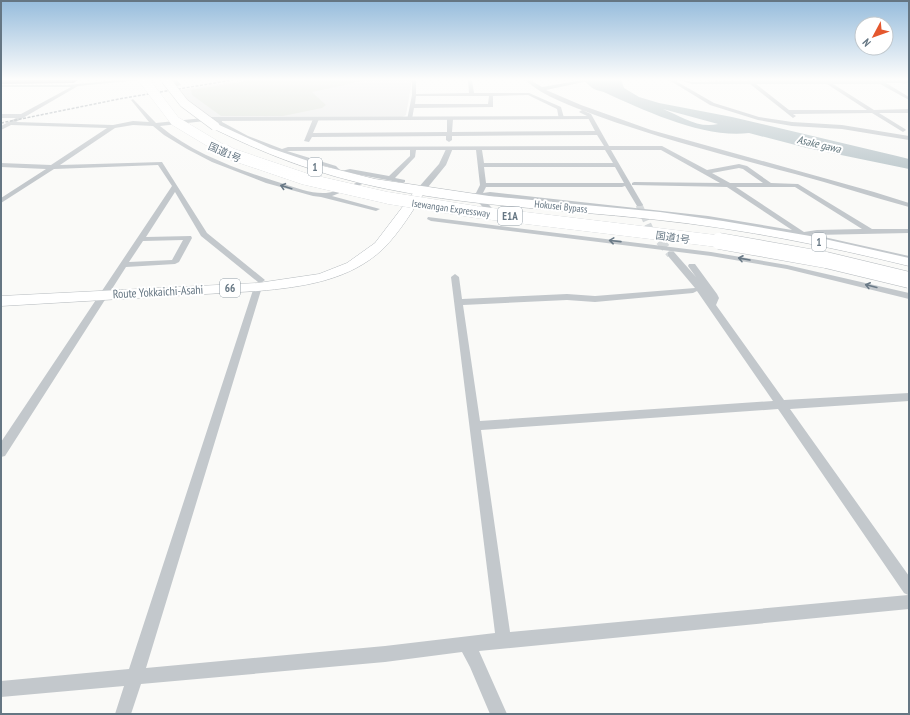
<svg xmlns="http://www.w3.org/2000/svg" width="910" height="715" font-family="'PT Sans Narrow','Noto Sans JP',sans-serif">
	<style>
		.built { fill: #e8e9e9 }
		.green { fill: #dadfd7 }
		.water { fill: #bbc7cb; fill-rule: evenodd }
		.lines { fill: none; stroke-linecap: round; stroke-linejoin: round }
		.minor-tunnel-far1 { stroke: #d5d9db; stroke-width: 7; stroke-dasharray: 7 3.5; stroke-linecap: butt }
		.minor-tunnel { stroke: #d5d9db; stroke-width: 9; stroke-dasharray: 9 4.5; stroke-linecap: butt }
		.primary-casing { stroke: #b5babe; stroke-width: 1 }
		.trunk-casing { stroke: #b4b9bd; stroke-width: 1 }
		.minor { fill: #c3c8cc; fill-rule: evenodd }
		.tertiary { fill: #c3c8cc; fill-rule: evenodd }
		.primary { fill: #fff; fill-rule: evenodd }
		.trunk { fill: #fff; fill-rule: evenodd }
		.rail { stroke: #a2aab0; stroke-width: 1.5; stroke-dasharray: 3 1.5; stroke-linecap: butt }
		.trunk-bridge-casing { stroke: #b4b9bd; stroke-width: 10; stroke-linecap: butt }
		.motorway-bridge-far2-casing { stroke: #b4b9bd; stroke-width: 10; stroke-linecap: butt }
		.motorway-bridge-far1-casing { stroke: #b4b9bd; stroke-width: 12; stroke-linecap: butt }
		.motorway-bridge-casing { stroke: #b4b9bd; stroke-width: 17; stroke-linecap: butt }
		.trunk-bridge { stroke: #fff; stroke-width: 9 }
		.motorway-bridge-far2 { stroke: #fff; stroke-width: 10 }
		.motorway-bridge-far1 { stroke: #fff; stroke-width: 12 }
		.motorway-bridge { stroke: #fff; stroke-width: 16 }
		.wall { fill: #929a9f }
		.shaded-wall { fill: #777d82 }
		.oneway { stroke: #6a7a87 }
		.labels { text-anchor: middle; stroke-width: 4; stroke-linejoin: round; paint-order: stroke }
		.far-street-label { font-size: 10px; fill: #657683; stroke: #fff }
		.far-water-label { font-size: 11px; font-style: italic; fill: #60757c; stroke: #fff }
		.shield { fill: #fff; stroke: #939fa8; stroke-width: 1 }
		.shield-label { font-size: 11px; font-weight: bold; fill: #657683 }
		.street-label { font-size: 12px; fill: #657683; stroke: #fff }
	</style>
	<rect width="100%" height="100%" fill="#fafaf8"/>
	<path class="built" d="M245,80H412L406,115L402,117H211L186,98L180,90Z"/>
	<path class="green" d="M253,80H367L312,92L326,105L322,108L283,116H221L192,95L191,90Z"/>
	<path class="water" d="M582,80H621L624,88L639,97L659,103L732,117L897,156L909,159V169L807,148L749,133C706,139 645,111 606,93C602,91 598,91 594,89C590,87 587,82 582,80ZM663,109L718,124C698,129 681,116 663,109Z"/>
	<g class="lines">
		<path class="minor-tunnel-far1" d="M639,205L650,229L661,242"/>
		<path class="minor-tunnel" d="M660,241L671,254"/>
		<defs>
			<path id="primary" d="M421,187L426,190C413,210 400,232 383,249C349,281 302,287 258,291L1,306V296L258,283L319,274L347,263L375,243L417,188Z"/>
			<path id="trunk" d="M215,123L270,148L323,166L375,179L489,196L660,212L723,221L816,237L909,258V266C827,246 743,229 659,220C544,207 425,206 314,170C279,159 245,144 212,128L210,126Z"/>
		</defs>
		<use href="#primary" class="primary-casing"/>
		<use href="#trunk" class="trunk-casing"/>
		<path class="minor" d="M120,80H139L78,86L16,122L113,125L133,121L149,122L131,100L133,99L156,123L212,117L215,119L214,120L160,126C195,155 242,171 284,184C297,188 312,194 326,193C338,192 354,183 366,179H370V181L332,196L380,209L376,211L321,197L313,196L266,183L212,162L187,149L164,135L153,126L133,125L115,128L60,165L162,162L207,233L265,280L261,283L258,282L201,236L175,192L146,237L191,236L192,238L179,262L175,264L126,267L5,456L1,457V442L172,186L158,165L54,169L1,203V198L46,169L1,167V163L51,165L107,128L11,125L1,130V126L16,118H1V114H21L71,87H1V85H67ZM183,240L172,260L129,262L143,241Z
			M173,80H177L181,85L177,86Z
			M412,80H416V94L469,93L468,80H472L474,93H529L561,107L564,118L559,119L557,109L528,95L493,96V107L414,108L412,119L407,120L412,95ZM416,96H489L488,104H415Z
			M525,80H530L542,87L583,80H593L546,90L581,105L651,130L874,192L909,203V207C871,197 834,184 795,174C728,156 661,139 595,115C572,106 544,97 525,80Z
			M669,80H674L714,103L759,117L792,122L842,125L909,136V140L842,129L792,126L758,120L710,105Z
			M680,80L692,82L747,81V80L909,81V83H886L909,97V100L880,84H833L874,110L909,109V113H879L905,129L906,130L903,132L872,113L793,114L796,116L793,118L750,84H692ZM756,84H827L867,110H789Z
			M582,110L591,114L609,146H662L707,170L739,164L747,166L771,183L798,184L872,229H909V233L815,235L909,256V260L803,236L708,220L490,196L482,197L499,216L495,218H492L475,198H470L467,196L476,193L480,185L476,150H416L415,157L395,178L405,180V182L403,183L350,173L336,174L335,171L332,168C301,159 240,144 216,123L217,118H221L222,122L248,136L282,149L288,147L604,146L597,135L452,136V140L449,142L446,140V136L312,137L309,142L304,141L313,119L316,117L319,119L313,133L447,132V119L450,117L453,119L452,132L595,131L587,116L579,112ZM410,150V156L389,176L350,169L341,171L336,166L287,151ZM482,150H605L613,163H484ZM611,150H661L720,183L634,182L632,183V185L727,187L792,230L708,216L490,192L483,193L486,187H622L625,186L637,206H641L643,205ZM484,167H615L624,183H486ZM739,168L743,169L763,183H730L712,173ZM736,187H795L862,229L817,230L804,232Z
			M428,217L711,252L787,265L909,293V299L787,269L711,256L431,221L427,219Z
			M668,252H674L696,277L688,266L689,264H695L717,294L719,298L716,305L784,400L909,393V401L790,409L909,576V609L479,651L507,714H490L470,667L462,652L385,662L141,684L131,714H115L124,686L1,697V681L129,669L254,287L258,284L262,287L146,668L385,646L495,633L451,277L455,274L459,277L462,299L567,294L595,296L695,288L668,256ZM697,291L773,401L480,421L463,305L567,300L595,302L693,293ZM778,409L904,593L908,595L510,632L481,430Z"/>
		<path class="tertiary" d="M897,80H904L908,83L903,84Z
			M590,116L592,117V119L212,121L209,119L212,117Z
			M447,147L453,148L446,165L424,192H418V188L439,164Z"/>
		<use href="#primary" class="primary"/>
		<use href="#trunk" class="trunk"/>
		<path class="rail" d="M1,123L119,99L232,80"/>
		<defs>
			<path id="trunk-bridge" d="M166,80L184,103L215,126"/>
			<path id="motorway-bridge-far2" d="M144,80L175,121L225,151"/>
			<path id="motorway-bridge-far1" d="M224,150L231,154L305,179L388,198L476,212L725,242"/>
			<path id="motorway-bridge" d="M719,241L826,260L909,280"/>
		</defs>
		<use href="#trunk-bridge" class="trunk-bridge-casing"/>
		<use href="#motorway-bridge-far2" class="motorway-bridge-far2-casing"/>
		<use href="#motorway-bridge-far1" class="motorway-bridge-far1-casing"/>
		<use href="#motorway-bridge" class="motorway-bridge-casing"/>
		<use href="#trunk-bridge" class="trunk-bridge"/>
		<use href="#motorway-bridge-far2" class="motorway-bridge-far2"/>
		<use href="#motorway-bridge-far1" class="motorway-bridge-far1"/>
		<use href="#motorway-bridge" class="motorway-bridge"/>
	</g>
	<path class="wall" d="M1,80H78L73,83L1,84Z"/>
	<path class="shaded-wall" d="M72,80H78L73,83Z"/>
	<defs><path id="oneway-shaft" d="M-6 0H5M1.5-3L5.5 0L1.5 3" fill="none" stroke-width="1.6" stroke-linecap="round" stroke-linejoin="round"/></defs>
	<g class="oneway">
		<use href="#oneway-shaft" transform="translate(286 187) rotate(-163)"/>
		<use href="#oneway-shaft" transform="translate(615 241) rotate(-174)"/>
		<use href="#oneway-shaft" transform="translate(744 259) rotate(-170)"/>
		<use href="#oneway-shaft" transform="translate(871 286) rotate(-166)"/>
	</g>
	<linearGradient id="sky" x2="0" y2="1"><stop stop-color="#96bcdc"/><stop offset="0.44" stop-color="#fdfdfc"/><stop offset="1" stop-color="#fdfdfc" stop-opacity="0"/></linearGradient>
	<rect width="910" height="180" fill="url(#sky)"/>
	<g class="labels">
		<g class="far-street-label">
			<text transform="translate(225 152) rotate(24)" y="4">国道1号</text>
			<text transform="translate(561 206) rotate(6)" y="4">Hokusei Bypass</text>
			<text transform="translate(451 208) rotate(8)" y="4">Isewangan Expressway</text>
			<text transform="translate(673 237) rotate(8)" y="4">国道1号</text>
		</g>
		<g class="far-water-label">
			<text transform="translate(819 144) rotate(13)" y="4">Asake gawa</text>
		</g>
		<g class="shield">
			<rect x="308" y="158" width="14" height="18" rx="3"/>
			<rect x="498" y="207" width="24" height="18" rx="3"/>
			<rect x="812" y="233" width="14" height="18" rx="3"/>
			<rect x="220" y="279" width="20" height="18" rx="3"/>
		</g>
		<g class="shield-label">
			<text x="315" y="171">1</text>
			<text x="510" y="220">E1A</text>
			<text x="819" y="246">1</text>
			<text x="230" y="292">66</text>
		</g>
		<g class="street-label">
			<text transform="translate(158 292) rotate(-3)" y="4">Route Yokkaichi-Asahi</text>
		</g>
	</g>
	<rect width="910" height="715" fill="none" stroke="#657683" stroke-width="4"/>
	<g transform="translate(874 36) rotate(229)"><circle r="19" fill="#ffffff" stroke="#c1c8cd"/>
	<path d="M0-3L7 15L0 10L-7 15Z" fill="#e4572e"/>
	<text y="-6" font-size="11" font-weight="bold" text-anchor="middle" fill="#657683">N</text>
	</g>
</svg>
